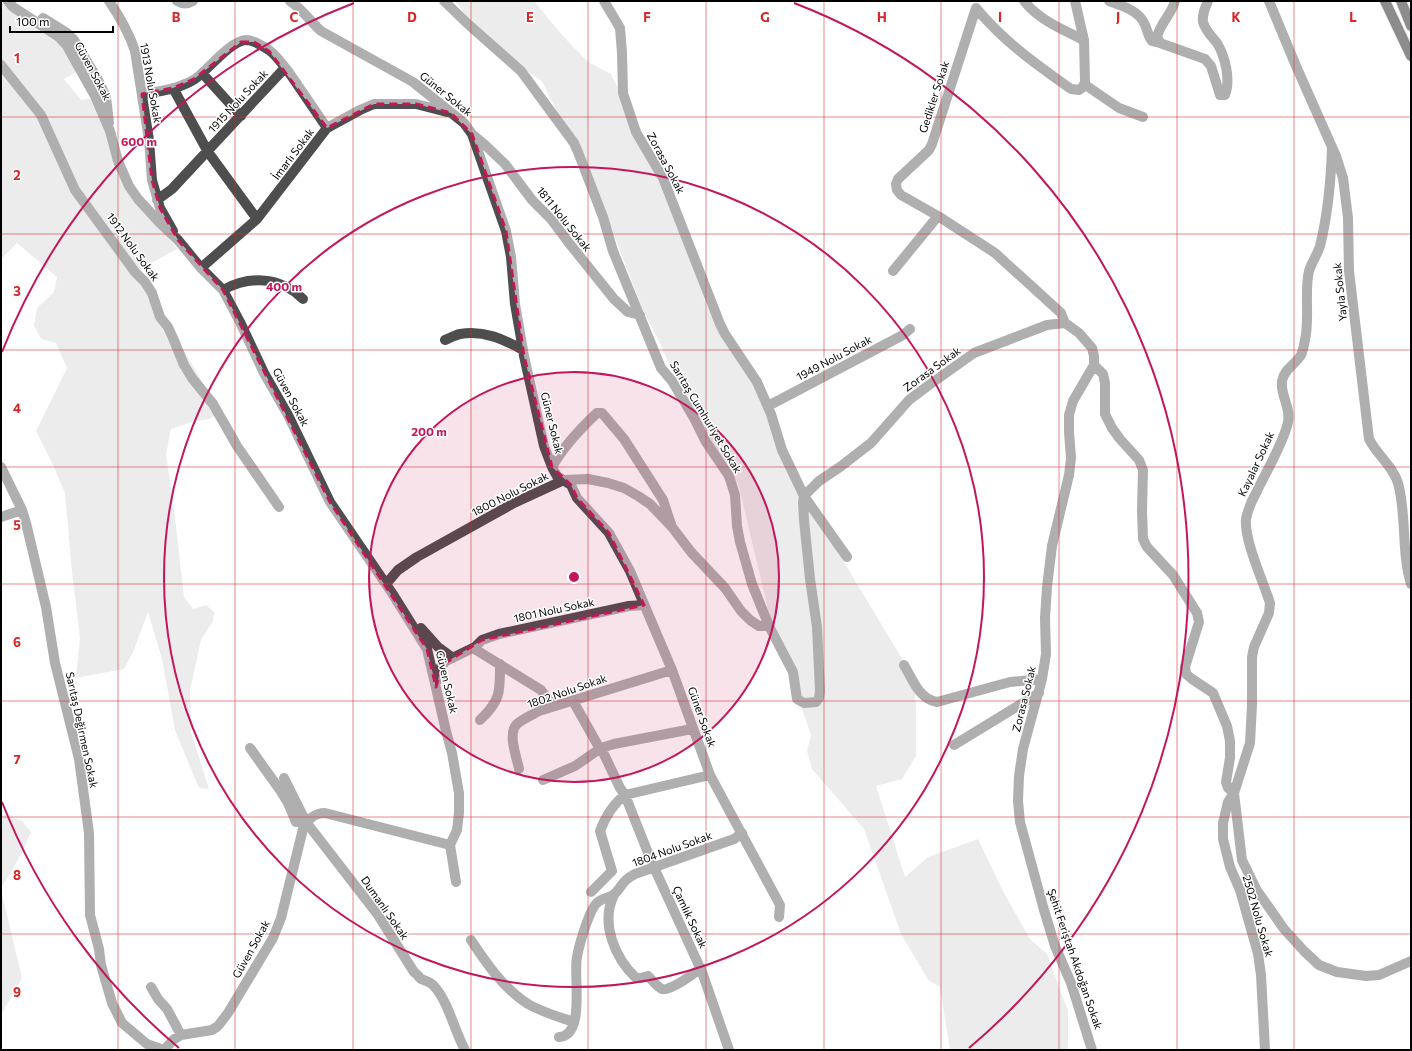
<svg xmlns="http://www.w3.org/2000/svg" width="1412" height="1051" font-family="Commissioner,sans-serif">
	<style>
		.green { fill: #d5d5d5 }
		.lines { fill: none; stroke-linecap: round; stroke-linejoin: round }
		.major-casing { stroke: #dbdbdb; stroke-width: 12 }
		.minor { stroke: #4e4e4e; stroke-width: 10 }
		.major { stroke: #000; stroke-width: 10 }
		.marked { fill: none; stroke: #c2185b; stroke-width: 3; stroke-dasharray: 8 5; stroke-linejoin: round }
		.grid { fill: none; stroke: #d62828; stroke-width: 1; stroke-opacity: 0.55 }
		.ring { fill: none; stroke: #c2185b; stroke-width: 2 }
		.labels { text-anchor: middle; stroke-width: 3; stroke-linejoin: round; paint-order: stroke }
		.street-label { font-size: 11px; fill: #000; stroke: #fff }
		.grid-label { font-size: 13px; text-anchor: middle; font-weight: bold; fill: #d62828; stroke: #fff; stroke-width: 3; stroke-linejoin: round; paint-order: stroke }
		.centre { fill: #c2185b; stroke: #fff; stroke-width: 2 }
		.ring-label { font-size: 12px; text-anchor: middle; font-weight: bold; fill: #c2185b; stroke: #fff; stroke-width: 3; stroke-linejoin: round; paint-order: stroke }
	</style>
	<rect width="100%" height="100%" fill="#fff"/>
	<path class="green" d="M1,1H6L53,35L78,71L64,79L81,100L93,98L124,178L152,217L177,249L137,271L220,412L209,419L192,422L171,429L166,455L173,500L184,597L193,609L206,605L214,612L213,621L201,640L190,690L191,732L209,789L199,788L175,730L162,659L148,612L133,652L124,669L76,678L80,638L72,572L65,493L53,465L36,431L67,368L56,343L41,339L34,326L37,308L54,292L57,277L17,243L1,259Z
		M455,1H534L562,35L588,62L611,74L661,180L690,257L707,307L764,396L796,478L830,539L907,667L914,683L916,707V756L902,779L876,786L905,877L928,857L978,839L1003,891L1030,939L1047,954L1068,1011V1050H950L940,987L929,981L901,934L864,829L812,769L807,751L811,735L783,654L773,630L739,487L728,465L704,437L685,403L660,343L642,308L604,209L542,81L490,47Z
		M6,815L22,821L31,832C22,852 14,870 1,887V816Z
		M1,893L2,894L22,978L1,1015Z"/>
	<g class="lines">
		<defs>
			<path id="major" d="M1385,1L1411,56
				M1401,1L1411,26"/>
		</defs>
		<use href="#major" class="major-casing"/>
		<path class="minor" d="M8,1L13,7L59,37L67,46L95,96L110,131L118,161L129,186L138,199L160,223L178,240L201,268L223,290L240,322L264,373L288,415L330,502L392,593L427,649L446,731L452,753L459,793V813L457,830L450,845L325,813C314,813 308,819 303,829L281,918L273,938L228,1013L218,1026L212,1030L181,1035L173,1040L164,1050
			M109,1C120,17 129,33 135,51L149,140L152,180L160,208L173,231
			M177,1C182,4 188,4 193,1
			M290,1C302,9 310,21 321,31L413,82L464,123L472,134L506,231L511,257L515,304L524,356L544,446L552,467L557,476L571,485L577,498L609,533L630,571L672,670L710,775L780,905L779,917
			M444,1L469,25L521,71L574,143L578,152L603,217L613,251L661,368L672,381L694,418L706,442L729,476L735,495L737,526L740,542L752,584L769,626L793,672L797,699L804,703L816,702L819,698L820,691L817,627L810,579L804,520L803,502L804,496
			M604,1L620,28L622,53L623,93L636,132L663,178L720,324L725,334L757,382L771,414L782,450L804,496L847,557
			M1024,1C1039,20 1063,30 1084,40
			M1109,1C1122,6 1138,10 1144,23C1148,30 1147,35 1152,41L1160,43L1205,59L1211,66L1220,95H1225C1231,80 1225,56 1217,43C1212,37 1205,30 1203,22C1202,14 1205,8 1208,1
			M1269,1L1296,66L1336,156L1343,178L1348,218L1349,271L1369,439C1377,455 1393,466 1398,483C1407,516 1401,551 1411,584
			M43,18L67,33L74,40L97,78L106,97L109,123
			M1160,43L1157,37C1160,23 1172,14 1175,1
			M1,65L41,115L75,190L135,272L145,282L152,293L160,317L168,327L173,338L184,365L192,378L213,404L237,446L279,507
			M202,73L241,116
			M1084,84L1119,108L1143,117
			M173,88L208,152L257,219
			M142,94C159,92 179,89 195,79C208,70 230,41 246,40C253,40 263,46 269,50C276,55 282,64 288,71
			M472,134L484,144L505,164L532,200L551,219L569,243L614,299L628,312L640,315
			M1332,147C1331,180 1328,214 1320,246C1317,255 1312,262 1309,271C1304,291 1310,318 1305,340C1304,345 1303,351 1301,355C1295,365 1284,369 1282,381C1280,395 1291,407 1288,422C1284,442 1266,472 1257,491C1252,500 1248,509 1246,519C1244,540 1263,581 1270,603L1269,613L1254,647L1252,657V705L1250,743L1234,793L1242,860L1256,889L1284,929L1304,951L1319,965L1337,972L1366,976L1379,975L1411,961
			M157,200L172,189L282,71H288L327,128
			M201,268L257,219L327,128L360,110L374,104H416L447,112
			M893,271L938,216
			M223,290C250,275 281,277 303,299
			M1065,323L1061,313L995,253L938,216L901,195L897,190L896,184L898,179L929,150L932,144L976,8C1003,41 1037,65 1071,89L1079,90L1083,87L1085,82L1084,40L1075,1
			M445,340C450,338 455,335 460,334C484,330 503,339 523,350
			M1094,365L1103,374L1105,383V414L1112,428L1120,439L1139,460L1143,470L1142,511L1143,539L1147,547L1173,575L1197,613L1199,622L1185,667L1186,674L1192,679L1213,693L1227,726L1230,741V758L1226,782L1228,788L1234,793
			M768,406L903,335L910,329
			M1,467L22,510L26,523L46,607L55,663L79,759L89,833L90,915L99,949L101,965L112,1003L122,1023L147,1044L164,1050
			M552,467C563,447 580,429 597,413H602L624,439L663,500L671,524
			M804,496L819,481L840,467L871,443L909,400L929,385L974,353L1047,325L1065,323L1079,333L1092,348L1094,356V365L1073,401L1069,415V432L1071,458L1069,475L1052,546L1047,587L1045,618L1046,654L1042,679L1023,749L1019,776L1018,801L1020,822L1044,910L1055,946L1071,983L1092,1050
			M1,517L22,510
			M386,584L398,570L417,557L514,503L564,480L588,479L608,483L624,488L638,496L650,504L672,527L691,552L725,588L741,611L750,620L759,626H769
			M421,628L438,647L453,658
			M473,648L541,690L549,701
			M904,665C913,680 919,699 937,702L1010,682L1042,679
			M437,681L439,669L446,661L475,647L482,640L499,634L629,606L644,605
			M573,701L600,749
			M480,720C501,700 500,692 500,664
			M954,745L1039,693
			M250,748L280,790L288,803L296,822H306
			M519,769C517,758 507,733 517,724C524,718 532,715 539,711L672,670
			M710,775L625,795L652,863L702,972L729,1050
			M284,778L306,822L378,915L414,972C417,974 419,977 421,979C425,981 429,981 433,985C448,1000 454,1030 465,1050
			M543,780L575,766L601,748L614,744L692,729
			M1234,793L1228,802L1223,823V839L1230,867L1240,890L1258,954L1261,975L1265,1050
			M450,845L456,882
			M591,892L612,871L600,831C605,818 614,803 625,795L620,788L601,748
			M614,895C600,923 615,958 636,978H641L648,976C652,980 657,987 662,989C669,992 695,973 701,968
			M471,940C486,963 504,989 528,1004C542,1012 559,1017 574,1022
			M151,987L158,999L167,1009L181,1035
			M559,1037C586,1036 573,975 577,957C579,945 588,915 595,905C600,898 606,899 613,895C618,892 621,885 625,881C628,878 631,876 635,874L734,839L742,833"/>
		<use href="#major" class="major"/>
	</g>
	<path d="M0 0H1412V1051H0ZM241,42H254L269,51L327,128L374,104H416L451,113L472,134L506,231L524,356L552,467L571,485L577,498L609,533L644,605L482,640L442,665L436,687L427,649L330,502L223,290L178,240L160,208L152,180L142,94L173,88L194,79Z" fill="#fff" fill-opacity=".55" fill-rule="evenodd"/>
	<path class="marked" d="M241,42H254L269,51L327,128L374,104H416L451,113L472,134L506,231L524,356L552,467L571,485L577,498L609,533L644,605L482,640L442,665L436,687L427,649L330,502L223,290L178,240L160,208L152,180L142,94L173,88L194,79Z"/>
	<path class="grid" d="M118,1V1050M235,1V1050M353,1V1050M471,1V1050M588,1V1050M706,1V1050M824,1V1050M941,1V1050M1059,1V1050M1177,1V1050M1294,1V1050M1,117H1411M1,234H1411M1,350H1411M1,467H1411M1,584H1411M1,701H1411M1,817H1411M1,934H1411"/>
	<circle cx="574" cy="577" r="205" fill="#c2185b" fill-opacity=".12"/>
	<g class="ring">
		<circle cx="574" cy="577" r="205"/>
		<circle cx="574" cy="577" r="410"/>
		<path d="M179 1048A615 615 0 0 1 2 802M2 352A615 615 0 0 1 354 3M794 3A615 615 0 0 1 969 1048"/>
	</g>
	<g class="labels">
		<g class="street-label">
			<text transform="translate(93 71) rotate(62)" y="4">Güven Sokak</text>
			<text transform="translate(151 83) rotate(80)" y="4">1913 Nolu Sokak</text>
			<text transform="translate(446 94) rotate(39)" y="4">Güner Sokak</text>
			<text transform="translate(934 97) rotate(-72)" y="4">Gedikler Sokak</text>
			<text transform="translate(238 101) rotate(-47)" y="4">1915 Nolu Sokak</text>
			<text transform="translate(293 154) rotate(-53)" y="4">İmarlı Sokak</text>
			<text transform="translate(666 163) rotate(62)" y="4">Zorasa Sokak</text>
			<text transform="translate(564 219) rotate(51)" y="4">1811 Nolu Sokak</text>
			<text transform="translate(133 247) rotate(54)" y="4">1912 Nolu Sokak</text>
			<text transform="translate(1340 292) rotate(-96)" y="4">Yayla Sokak</text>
			<text transform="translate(834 358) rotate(-28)" y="4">1949 Nolu Sokak</text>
			<text transform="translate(932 369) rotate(-36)" y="4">Zorasa Sokak</text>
			<text transform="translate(291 397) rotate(62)" y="4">Güven Sokak</text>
			<text transform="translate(706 417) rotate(59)" y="4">Sarıtaş Cumhuriyet Sokak</text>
			<text transform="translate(552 423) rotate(76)" y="4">Güner Sokak</text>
			<text transform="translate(1256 464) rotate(-65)" y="4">Kayalar Sokak</text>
			<text transform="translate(510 494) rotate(-27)" y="4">1800 Nolu Sokak</text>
			<text transform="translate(554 610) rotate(-12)" y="4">1801 Nolu Sokak</text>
			<text transform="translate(447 682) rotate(77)" y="4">Güven Sokak</text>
			<text transform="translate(567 691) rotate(-19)" y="4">1802 Nolu Sokak</text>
			<text transform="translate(1024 699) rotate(-76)" y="4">Zorasa Sokak</text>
			<text transform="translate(702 717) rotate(70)" y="4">Güner Sokak</text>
			<text transform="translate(82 730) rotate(78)" y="4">Sarıtaş Değirmen Sokak</text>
			<text transform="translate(672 849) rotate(-20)" y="4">1804 Nolu Sokak</text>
			<text transform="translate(385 908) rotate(55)" y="4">Dumanlı Sokak</text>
			<text transform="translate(1258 916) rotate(74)" y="4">2502 Nolu Sokak</text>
			<text transform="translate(690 917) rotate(65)" y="4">Çamlık Sokak</text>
			<text transform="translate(251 949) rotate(-61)" y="4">Güven Sokak</text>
			<text transform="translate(1075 959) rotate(71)" y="4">Şehit Feriştah Akdoğan Sokak</text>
		</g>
	</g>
	<g class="grid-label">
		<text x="176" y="22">B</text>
		<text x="294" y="22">C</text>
		<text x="412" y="22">D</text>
		<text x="530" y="22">E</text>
		<text x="647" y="22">F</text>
		<text x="765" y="22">G</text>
		<text x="882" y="22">H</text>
		<text x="1000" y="22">I</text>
		<text x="1118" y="22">J</text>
		<text x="1236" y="22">K</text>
		<text x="1353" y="22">L</text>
		<text x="17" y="63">1</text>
		<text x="17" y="180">2</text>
		<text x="17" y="296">3</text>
		<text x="17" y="413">4</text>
		<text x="17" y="530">5</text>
		<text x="17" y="647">6</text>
		<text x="17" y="764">7</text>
		<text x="17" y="880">8</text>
		<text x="17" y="997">9</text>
	</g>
	<circle cx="574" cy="577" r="6" class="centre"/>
	<g class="ring-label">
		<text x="139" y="146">600 m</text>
		<text x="284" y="291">400 m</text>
		<text x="429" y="436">200 m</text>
	</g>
	<rect width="1412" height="1051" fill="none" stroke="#000000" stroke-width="4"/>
	<path d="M10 26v6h103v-6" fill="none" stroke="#000000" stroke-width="2"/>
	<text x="16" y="26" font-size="12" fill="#000000" stroke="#ffffff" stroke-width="3" paint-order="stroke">100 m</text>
</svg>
